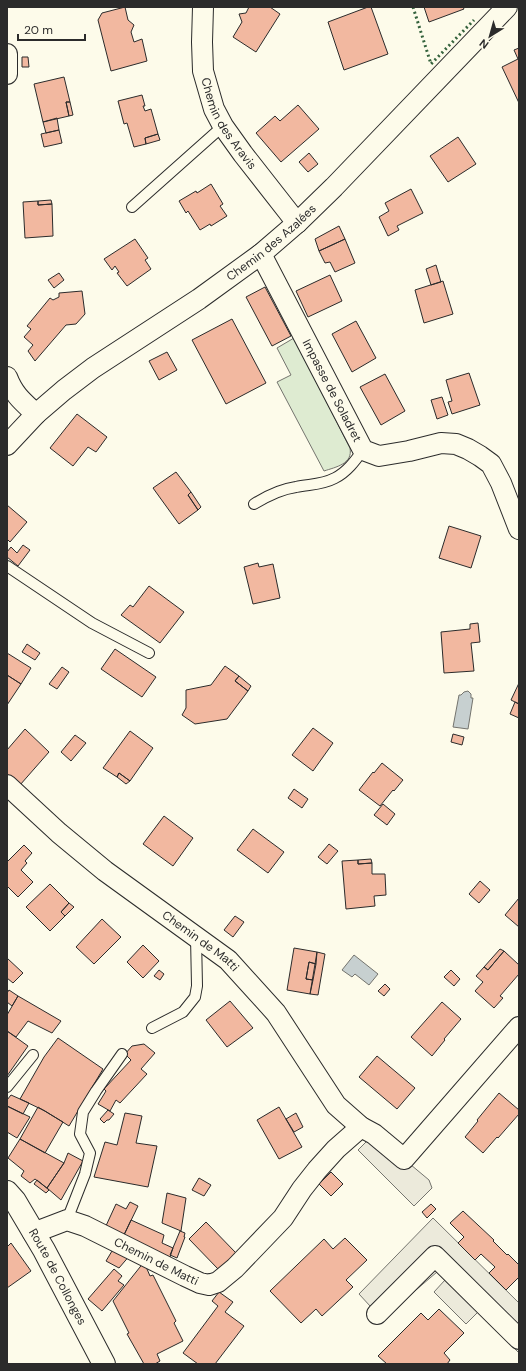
<svg xmlns="http://www.w3.org/2000/svg" width="526" height="1371" font-family="'DM Sans',sans-serif">
	<style>
		.green { fill: #deebd1; stroke: #74746e }
		.parking { fill: #eceadb; stroke: #74746e }
		.water { fill: #c7d0d0; stroke: #74746e }
		.building { fill: #f2b8a0; stroke: #2b2b2b }
		.lines { fill: none; stroke-linecap: round; stroke-linejoin: round }
		.lane-casing { stroke: #2b2b2b; stroke-width: 12 }
		.street-casing { stroke: #2b2b2b; stroke-width: 22 }
		.secondary-casing { stroke: #2b2b2b; stroke-width: 24 }
		.lane { stroke: #fdfbea; stroke-width: 10 }
		.street { stroke: #fdfbea; stroke-width: 20 }
		.secondary { stroke: #fdfbea; stroke-width: 22 }
		.hedge { stroke: #34623c; stroke-width: 3; stroke-dasharray: 2 3; stroke-linecap: butt }
		.labels { text-anchor: middle; stroke-width: 3; stroke-linejoin: round; paint-order: stroke }
		.street-label { font-size: 12px; fill: #2b2b2b; stroke: #fdfbea }
	</style>
	<rect width="100%" height="100%" fill="#fdfbea"/>
	<path class="green" d="M294,338L350,448C353,464 336,467 324,471L277,382L291,375L277,348Z"/>
	<path class="parking" d="M374,1134L429,1180L432,1188L414,1206L358,1150Z
		M433,1218L519,1303V1353L478,1312L466,1324L434,1292L445,1280L437,1272L382,1319L359,1294Z"/>
	<path class="water" d="M468,691L471,694V698H473L468,729L453,727L459,695H461L464,692Z
		M354,955L378,974L369,985L355,974L352,977L342,970Z"/>
	<path class="building" d="M125,7L128,20L134,25L131,32L134,42L142,39L147,61L111,71L98,20L102,13Z
		M249,7H270L280,14L256,52L233,37L242,22L239,14L246,13Z
		M368,7H371L388,54L344,70L328,22Z
		M424,7H463L464,9L429,22Z
		M519,48V103L502,67L518,59L514,50Z
		M22,57H28L29,67H22Z
		M64,77L70,102H66L69,116L43,122L34,84Z
		M142,95L145,106H143L145,111L151,109L158,134L145,138L146,144L134,147L127,123L124,124L118,101Z
		M66,102H70L73,115L69,116Z
		M298,105L319,129L281,162L256,133L275,116L280,121Z
		M57,118L59,130L46,133L43,122Z
		M59,130L62,143L44,147L41,134Z
		M158,134L160,140L146,144L145,138Z
		M458,137L476,164L448,182L430,156Z
		M309,153L318,164L308,172L299,162Z
		M211,184L223,204L220,206L227,216L211,226L210,224L200,230L188,211L186,213L179,201L196,191L197,193Z
		M411,189L423,213L397,226L399,230L388,236L379,217L389,211L385,203Z
		M51,200L52,204L38,205V201Z
		M38,201V205L52,204L53,236L25,238L23,202Z
		M339,226L345,239L319,251L315,239Z
		M135,239L148,258L145,260L151,269L127,286L117,273L119,272L115,266L112,270L104,259Z
		M345,239L355,263L335,272L330,262L325,263L319,251Z
		M436,265L441,282L431,285L426,269Z
		M59,273L64,280L54,288L48,280Z
		M330,275L342,301L308,317L296,291Z
		M443,281L453,314L424,323L415,290Z
		M265,287L291,336L272,346L246,297Z
		M82,291L85,314L76,324L66,325L35,361L28,351L33,345L24,337L31,329L27,326L50,298L53,300L59,297V293Z
		M232,319L266,383L226,404L192,340Z
		M356,321L376,358L352,372L332,334Z
		M167,352L177,370L159,380L149,361Z
		M469,373L480,405L452,414L448,402L452,401L446,380Z
		M385,374L405,411L381,425L360,387Z
		M442,397L448,415L437,419L431,400Z
		M77,414L107,437L96,452L88,447L73,466L50,448Z
		M176,472L191,492L188,495L198,510L179,524L153,488Z
		M191,492L201,507L198,510L188,495Z
		M7,505L27,522L10,542L7,539Z
		M449,526L481,536L471,568L439,558Z
		M23,545L30,550L18,566L7,557V552L11,547L17,553Z
		M258,563L259,567L273,564L280,598L253,604L244,567Z
		M149,586L184,612L160,643L121,615L130,605L133,607Z
		M478,623L480,642L471,643L474,671L444,673L441,632L470,629V624Z
		M27,644L40,653L35,660L22,652Z
		M115,649L156,677L142,697L101,669Z
		M7,653L31,668L21,684L7,675Z
		M225,666L239,676L235,681L248,691L227,719L195,724L182,715L186,708V690L211,685Z
		M62,667L69,672L57,689L49,684Z
		M7,675L21,684L7,705Z
		M239,676L251,686L248,691L235,681Z
		M519,683V704L511,700Z
		M515,702L519,704V718L510,714Z
		M313,728L333,743L313,771L292,755Z
		M25,729L49,752L20,785L7,774V750Z
		M130,731L153,748L130,781L119,773L117,777L103,768Z
		M453,734L464,737L462,745L451,742Z
		M75,735L86,743L71,761L61,752Z
		M382,763L403,780L394,791L393,790L380,806L359,790L373,772L374,773Z
		M119,773L130,781L126,784L117,777Z
		M294,789L308,799L302,808L288,798Z
		M383,804L395,814L387,825L374,815Z
		M164,816L193,838L173,866L143,844Z
		M253,829L284,852L268,873L237,850Z
		M329,844L338,851L327,864L318,857Z
		M24,845L32,853L25,861L27,863L21,870L33,882L18,897L7,886V862Z
		M371,859L372,863L358,864V860Z
		M358,860V864L372,863V874H385L386,895L374,896L375,906L346,909L342,861Z
		M480,881L490,890L479,903L469,894Z
		M50,884L69,903L61,912L65,916L50,931L26,907Z
		M519,898V927L505,915Z
		M69,903L74,907L65,916L61,912Z
		M235,916L244,922L233,937L224,930Z
		M102,919L121,937L94,964L76,947Z
		M143,945L159,961L143,978L127,962Z
		M294,948L317,952L316,964L309,962L306,979L313,980L310,994L287,990Z
		M500,949L504,951L488,970L484,967Z
		M504,951L519,965V974L500,996L503,998L494,1008L475,991L483,982L476,976L484,967L488,970Z
		M317,952L325,954L318,995L310,994Z
		M7,958L23,973L13,983L7,978Z
		M309,962L316,964L313,980L306,979Z
		M159,970L164,974L160,980L154,976Z
		M451,970L460,979L454,986L444,977Z
		M385,984L390,989L384,996L378,991Z
		M9,990L18,996L12,1006L7,1002V993Z
		M18,996L61,1021L52,1033L28,1021L16,1037L7,1031V1015Z
		M230,1001L253,1028L227,1047L206,1020Z
		M442,1002L461,1019L444,1039L445,1040L432,1056L411,1037Z
		M7,1031L28,1046L7,1076Z
		M58,1038L103,1069L69,1126L45,1111L20,1099L44,1057Z
		M144,1044L155,1053L141,1069L147,1074L120,1103L116,1100L110,1111L98,1104L106,1091L104,1089L131,1060L125,1054L132,1046Z
		M377,1056L415,1088L397,1109L359,1077Z
		M499,1093L519,1110V1114L498,1138L497,1137L483,1153L465,1137L478,1121L477,1120Z
		M11,1095L29,1103L23,1114L7,1106V1100Z
		M7,1106L30,1117L17,1138L7,1132Z
		M38,1107L63,1122L45,1153L20,1139Z
		M279,1107L302,1147L279,1159L257,1120Z
		M108,1110L114,1114L109,1120H107L104,1123L100,1119Z
		M125,1113L142,1116L136,1143L157,1146L148,1187L94,1177L105,1142L117,1145Z
		M296,1113L303,1127L294,1132L286,1119Z
		M20,1139L64,1163L47,1188L35,1179L30,1183L21,1176L24,1171L8,1158Z
		M68,1153L83,1161L61,1200L47,1188L64,1163Z
		M331,1172L343,1184L331,1196L319,1184Z
		M199,1178L211,1185L204,1196L192,1190Z
		M37,1180L49,1190L46,1193L34,1184Z
		M167,1193L186,1198L181,1231L162,1223Z
		M130,1202L138,1206L123,1237L105,1228L116,1204L126,1209Z
		M431,1204L436,1209L427,1218L422,1212Z
		M463,1211L494,1240L493,1241L507,1255L508,1254L519,1265V1277L506,1290L489,1273L495,1267L481,1254L475,1260L458,1243L464,1237L450,1223Z
		M131,1220L164,1235L162,1243L173,1248L170,1257L123,1237Z
		M206,1222L236,1253L219,1270L189,1239Z
		M180,1231L185,1233L184,1237H185L177,1258L170,1255Z
		M345,1238L367,1260L346,1280L353,1287L322,1316L316,1309L301,1323L270,1291L324,1239L333,1249Z
		M11,1243L31,1271L7,1288V1247Z
		M115,1246L131,1254L119,1268L106,1261Z
		M144,1262L150,1276L153,1275L176,1321L174,1323L183,1341L157,1354L160,1361L155,1364H144L127,1334L129,1333L113,1301Z
		M114,1269L122,1276L118,1281L124,1285L102,1311L88,1299Z
		M219,1292L233,1302L225,1312L244,1326L215,1364H198L183,1353L218,1306L212,1301Z
		M439,1309L464,1333L444,1353L450,1360L447,1364H387L378,1356L421,1313L428,1320Z"/>
	<g class="lines">
		<defs>
			<path id="lane" d="M132,207L223,126
				M254,504C267,496 281,489 296,487C310,484 322,485 335,478C347,472 355,461 363,450
				M7,566L92,623L149,653
				M152,1028L183,1012L195,997L197,986L196,937
				M7,1087L33,1055
				M67,1220L85,1174L90,1153L80,1134L83,1112L96,1091L122,1054"/>
			<g id="street">
				<path id="s1" d="M203,7L202,42L203,71L214,109L223,126L243,154L297,223"/>
				<path d="M7,54V74"/>
				<path id="s2" d="M261,254L363,450L379,456L409,451L441,443L456,444L468,449L480,456L491,464L501,483L519,529"/>
				<path d="M7,377C14,395 22,401 36,414"/>
				<path id="s3" d="M7,445L36,414L64,390L93,368L199,299L261,254L297,223L334,187L507,7"/>
				<path id="s4" d="M7,785L59,833L105,871L228,960L276,1013L336,1105L361,1127L374,1134L404,1159L519,1027"/>
				<path id="s5" d="M33,1233L67,1220L85,1226L185,1276L200,1283L209,1285L218,1282L235,1268L283,1218L302,1189L317,1170L336,1149L361,1127"/>
				<path d="M377,1314L435,1256L519,1339"/>
			</g>
			<g id="secondary">
				<path id="s6" d="M7,1192L15,1201L44,1250L104,1364"/>
			</g>
		</defs>
		<use href="#lane" class="lane-casing"/>
		<use href="#street" class="street-casing"/>
		<use href="#secondary" class="secondary-casing"/>
		<use href="#lane" class="lane"/>
		<use href="#street" class="street"/>
		<use href="#secondary" class="secondary"/>
		<path class="hedge" d="M413,7L431,64L474,20"/>
	</g>
	<g class="labels">
		<g class="street-label">
			<text dy="4" stroke="none"><textPath href="#s1" startOffset="123">Chemin des Aravis</textPath></text>
			<text dy="4" stroke="none"><textPath href="#s3" startOffset="334">Chemin des Azalées</textPath></text>
			<text dy="4" stroke="none"><textPath href="#s2" startOffset="154">Impasse de Soladret</textPath></text>
			<text dy="4" stroke="none"><textPath href="#s4" startOffset="249">Chemin de Matti</textPath></text>
			<text dy="4" stroke="none"><textPath href="#s5" startOffset="135">Chemin de Matti</textPath></text>
			<text dy="4" stroke="none"><textPath href="#s6" startOffset="99">Route de Collonges</textPath></text>
		</g>
	</g>
	<rect width="526" height="1371" fill="none" stroke="#2b2b2b" stroke-width="16"/>
	<g transform="translate(490 36) rotate(217)" stroke="#fdfbea" stroke-width="3" paint-order="stroke">
	<path d="M0-3L7 15L0 10L-7 15Z" fill="#2b2b2b"/>
	<text y="-6" font-size="11" font-weight="bold" text-anchor="middle" fill="#2b2b2b">N</text>
	</g>
	<path d="M18 34v6h67v-6" fill="none" stroke="#2b2b2b" stroke-width="2"/>
	<text x="24" y="34" font-size="12" fill="#2b2b2b" stroke="#fdfbea" stroke-width="3" paint-order="stroke">20 m</text>
</svg>
